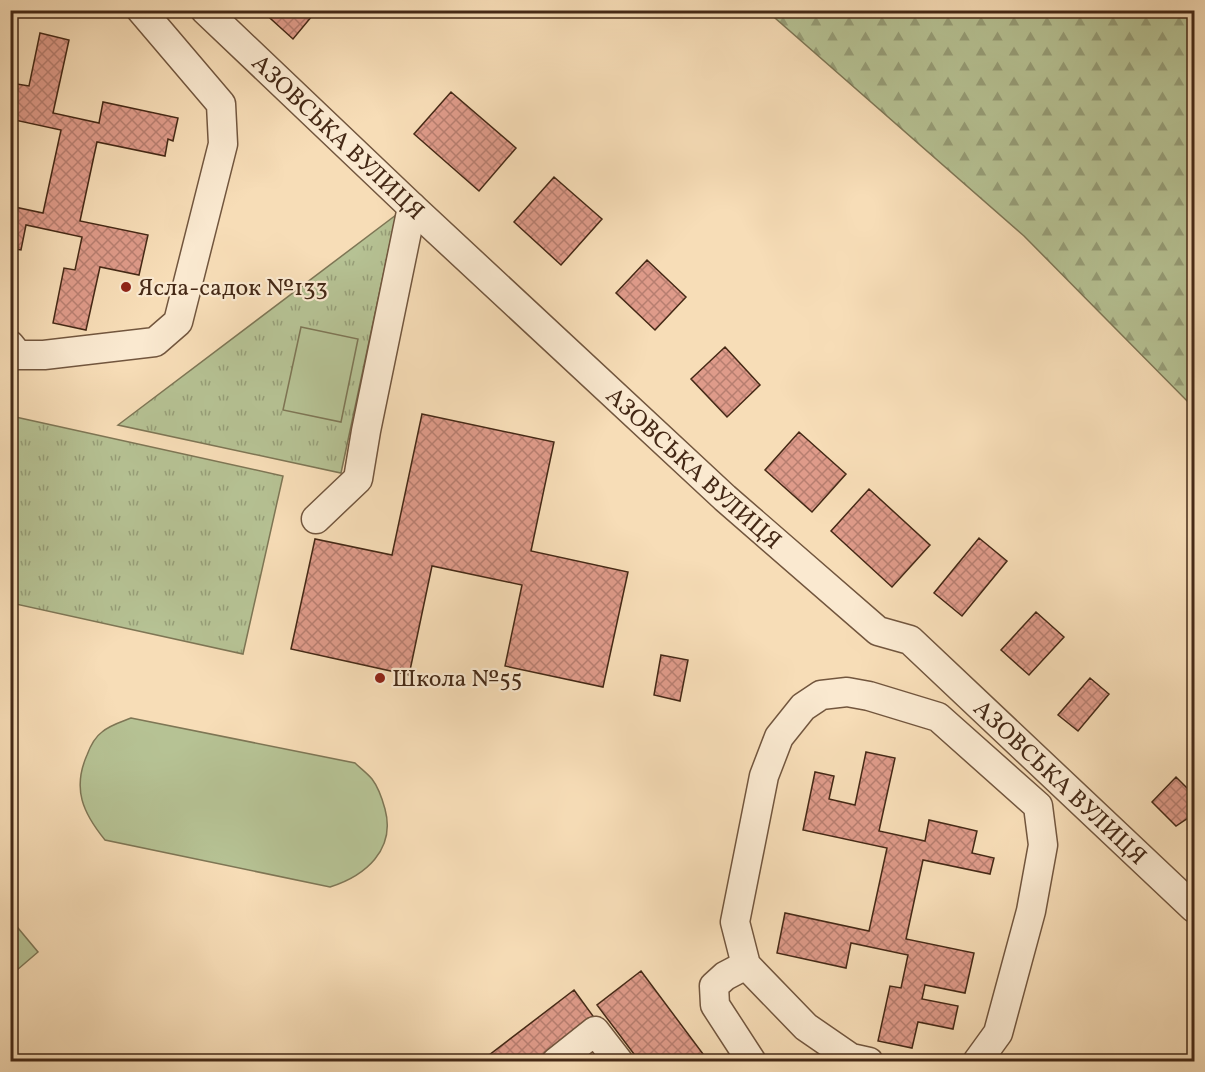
<svg xmlns="http://www.w3.org/2000/svg" width="1205" height="1072" font-family="Vollkorn,serif">
	<style>
		.grass { fill: url(#grass-tufts); stroke: #7e7655; stroke-width: 1.5 }
		.forest { fill: url(#forest-firs); stroke: #7e7655; stroke-width: 1.5 }
		.green { fill: #b6c294; stroke: #7e7655; stroke-width: 1.5 }
		.building { fill: url(#building-cross-hatch); stroke: #452916; stroke-width: 1.5 }
		.lines { fill: none; stroke-linecap: round; stroke-linejoin: round }
		.minor-casing { stroke: #72563e; stroke-width: 31 }
		.minor { stroke: #fae9d0; stroke-width: 28 }
		.poi-dot { fill: #8f2418; stroke: #fae9d0; stroke-width: 2 }
		.labels { text-anchor: middle; stroke-width: 4.5; stroke-linejoin: round; paint-order: stroke }
		.street-label { font-size: 24px; fill: #452916; stroke: #fae9d0 }
		.poi-label { font-size: 24px; fill: #452916; stroke: #fae9d0; text-anchor: start }
	</style>
	<defs>
		<pattern id="grass-tufts" width="24" height="20" patternUnits="userSpaceOnUse" patternTransform="scale(1.5)"><rect width="24" height="20" fill="#b6c294"/><path d="M3 7l-1-3M5 7V3M7 7l1-3M15 17l-1-3M17 17v-4M19 17l1-3" fill="none" stroke="#969e78"/></pattern>
		<pattern id="forest-firs" width="22" height="20" patternUnits="userSpaceOnUse" patternTransform="scale(1.5)"><rect width="22" height="20" fill="#b6c294"/><path d="M5 1l3.5 6h-7zM16 11l3.5 6h-7z" fill="#969e78"/></pattern>
		<pattern id="building-cross-hatch" width="8" height="8" patternUnits="userSpaceOnUse" patternTransform="scale(1.5)"><rect width="8" height="8" fill="#df9b8a"/><path d="M0 0l8 8M0 8l8-8" fill="none" stroke="#b77e70"/></pattern>
	</defs>
	<rect width="100%" height="100%" fill="#f7ddb7"/>
	<filter id="stains"><feTurbulence type="fractalNoise" baseFrequency=".00333" numOctaves="4"/><feColorMatrix values="0 0 0 0 .2 0 0 0 0 .09 0 0 0 0 .02 0 0 0 .5 -.17"/></filter>
	<radialGradient id="worn" r=".72"><stop offset=".6" stop-color="#630" stop-opacity="0"/><stop offset="1" stop-color="#630" stop-opacity=".3"/></radialGradient>
	<path class="grass" d="M396,215L341,473L118,425Z
		M11,416L283,476L243,654L11,603Z"/>
	<path class="forest" d="M767,11H1194V408L1024,236Z"/>
	<path class="green" d="M301,327L358,339L341,422L283,410Z
		M131,718L355,763C360,768 367,773 372,779C379,788 382,798 385,809C396,850 365,876 330,887L105,840C83,813 72,789 87,755C90,747 95,737 102,732C110,725 121,722 131,718Z
		M13,922L38,952L17,970L11,962V924Z"/>
	<path class="building" d="M261,10H317L293,39Z
		M40,33L69,40L53,113L99,123L103,102L178,118L173,141L168,139L165,156L97,142L80,221L148,235L139,275L100,267L86,330L53,323L64,268L75,270L82,237L26,225L21,250L10,248V206L43,213L61,130L10,119V83L29,86Z
		M451,92L516,148L479,191L414,134Z
		M554,177L602,219L561,265L514,222Z
		M647,260L686,297L655,330L616,293Z
		M725,347L760,385L727,417L691,379Z
		M422,414L554,442L531,551L628,572L603,687L505,666L522,585L432,566L409,675L291,649L315,539L392,555Z
		M799,432L846,474L812,512L765,470Z
		M869,489L930,545L892,587L831,531Z
		M979,538L1007,561L962,616L934,593Z
		M1036,612L1064,637L1029,675L1001,650Z
		M661,655L688,660L680,701L654,695Z
		M1090,678L1109,694L1078,731L1058,715Z
		M866,752L895,758L879,831L925,841L929,820L977,831L972,853L994,858L990,874L923,860L906,939L974,953L965,993L925,985L922,999L958,1006L953,1029L918,1022L912,1048L878,1041L890,986L901,988L908,955L851,943L846,968L777,953L785,913L869,931L887,848L803,830L815,772L834,776L829,799L855,805Z
		M1176,777L1194,795V814L1176,826L1152,802Z
		M641,971L709,1062H640L597,1005Z
		M574,990L593,1016L534,1062H480Z"/>
	<g class="lines">
		<defs>
			<g id="minor">
				<path id="s1" d="M205,10L412,207L725,498L878,631L910,640L1194,908"/>
				<path d="M10,345L18,355H44L155,342L178,322L223,144L221,104L141,10"/>
				<path d="M316,519L358,479L366,431L412,207"/>
				<path d="M746,965L725,976L714,986L715,1005L752,1062"/>
				<path d="M556,1062L595,1031L619,1062"/>
				<path d="M869,1062L851,1058L806,1027L746,965L735,922L764,776L779,737L803,707L821,695L847,692L869,696L938,717L1038,806L1043,845L1031,911L998,1033L977,1062"/>
			</g>
		</defs>
		<use href="#minor" class="minor-casing"/>
		<use href="#minor" class="minor"/>
	</g>
	<g class="poi-dot">
		<circle cx="126" cy="287" r="6"/>
		<circle cx="380" cy="678" r="6"/>
	</g>
	<g class="labels">
		<g class="street-label">
			<text dy="8" stroke="none"><textPath href="#s1" startOffset="184">АЗОВСЬКА ВУЛИЦЯ</textPath></text>
			<text dy="8" stroke="none"><textPath href="#s1" startOffset="670">АЗОВСЬКА ВУЛИЦЯ</textPath></text>
			<text dy="8" stroke="none"><textPath href="#s1" startOffset="1156">АЗОВСЬКА ВУЛИЦЯ</textPath></text>
		</g>
		<g class="poi-label">
			<text x="138" y="295">Ясла-садок №133</text>
			<text x="392" y="686">Школа №55</text>
		</g>
	</g>
	<rect width="1205" height="1072" fill="none" stroke="#f7ddb7" stroke-width="36"/>
	<rect x="12" y="12" width="1181" height="1048" fill="none" stroke="#452916" stroke-width="3"/>
	<rect x="18" y="18" width="1169" height="1036" fill="none" stroke="#452916" stroke-width="1.5"/>
	<rect width="100%" height="100%" filter="url(#stains)"/>
	<rect width="100%" height="100%" fill="url(#worn)"/>
</svg>
